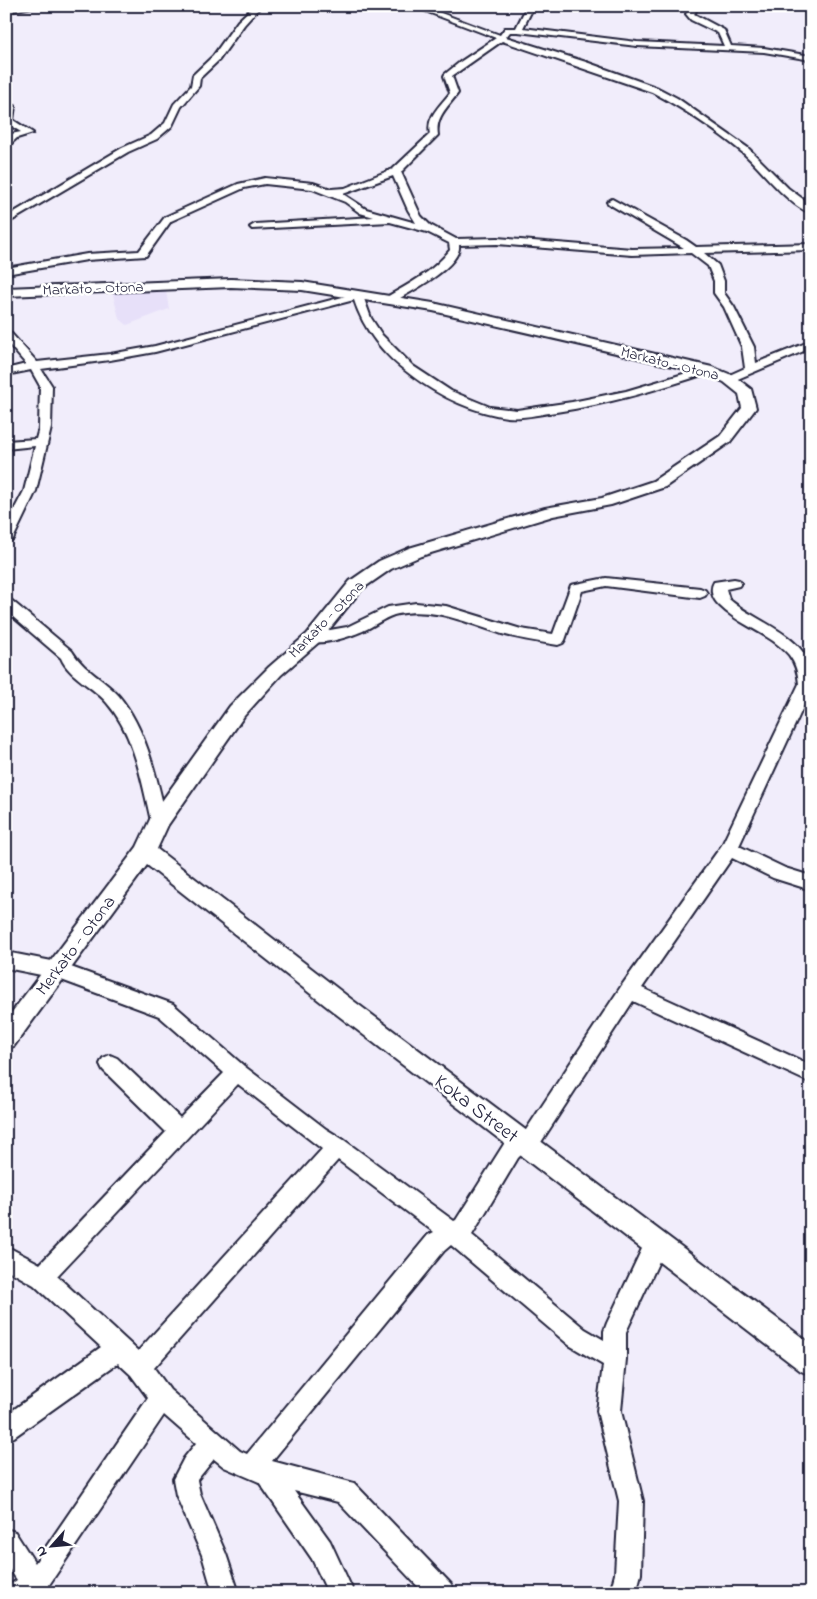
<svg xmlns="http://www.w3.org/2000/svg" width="817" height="1599" font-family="'Indie Flower',sans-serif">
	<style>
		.built { fill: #e7e0f9 }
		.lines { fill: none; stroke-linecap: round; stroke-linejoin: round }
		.minor-casing { stroke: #22223b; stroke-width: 4 }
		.major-casing { stroke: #22223b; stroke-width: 4 }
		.minor { fill: #fff; fill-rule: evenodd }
		.major { fill: #fff; fill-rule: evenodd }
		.labels { text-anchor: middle; stroke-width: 5; stroke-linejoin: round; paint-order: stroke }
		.far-street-label { font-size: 15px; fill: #22223b; stroke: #fff }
		.street-label { font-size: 18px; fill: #22223b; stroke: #fff }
		.near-street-label { font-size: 21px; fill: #22223b; stroke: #fff }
	</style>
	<rect width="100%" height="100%" fill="#f1edfb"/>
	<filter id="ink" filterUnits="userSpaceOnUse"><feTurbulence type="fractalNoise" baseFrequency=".02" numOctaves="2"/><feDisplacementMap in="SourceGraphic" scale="10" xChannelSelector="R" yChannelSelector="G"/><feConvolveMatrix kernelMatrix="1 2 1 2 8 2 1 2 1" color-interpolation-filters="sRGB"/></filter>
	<g filter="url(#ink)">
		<path class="built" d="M112,291H166L169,309L127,325L119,318Z"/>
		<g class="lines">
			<defs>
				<path id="minor" d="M18,6H38L6,12V8Z
					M254,6H261L244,25L219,60L200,78L199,86L181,107L172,126L157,139L128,152L6,224V217L122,148L151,135L165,123L174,104L191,86L193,75L213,56L238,21Z
					M412,6H422L500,35L505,28H516L527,6H534L523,28L637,42L724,46L718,33L691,20L686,14L692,6H699L694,14L724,30L731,46L764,48L811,56V60L764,52L637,46L518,32H510L506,37L586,62L658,88L677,98L748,148L788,188L811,205V213C788,206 760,167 742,152C717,131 681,107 652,92L502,41L452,76L458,93C448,107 435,117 438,135L401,172L421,216L430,225L456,239L497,238L632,249L684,248L609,204L607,202L612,199L686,240L696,247L811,244V250L704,253L718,265L724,281V293L734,307L754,347L756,363L811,341V348L733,381H725L723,379L725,377L745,368L742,347L724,307L714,293V281L708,266L691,253L632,255L497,244L459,245C462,266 409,293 393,302H385L384,300L385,298C409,284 433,272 450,250L449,243L427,232L390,222L252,229L250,227L255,224L374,217L360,213L345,202L312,189L265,184L244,188L171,221L146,256L87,260L6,274V268L87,254L139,251L165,217L238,184L265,178L313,183L331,189L345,188L393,169L430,134C426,117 440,106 450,93L444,76L445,74L460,62L496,38ZM393,176L408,210L416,223L366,209L343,194Z
					M8,104L15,106L13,120L33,133L17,138L6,148V139L11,134L21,132L6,123Z
					M358,293L363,296L371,318L382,335L413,366L451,391L490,407L517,410L572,402L626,391L707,367L713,370L711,372C660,389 609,404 556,412C540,414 523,419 507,417C471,412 439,396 411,375C385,356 364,331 354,300L155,352L110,360L41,369L52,386L51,428L36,491L13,539L6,543V525L24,491L35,446L6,449V441L36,439L39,428L40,386L31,370L6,375V369L26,364L6,341V331L10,332L37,362L110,354L155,346Z
					M606,578L700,588L705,590L707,593L705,596L700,598L606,586L582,591L565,640L563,643L558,645C539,642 520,639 502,634C467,623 435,607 398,614C387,616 377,624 367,629C353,636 323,646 308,641L306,638L308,635L313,633L347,627L388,607L416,603L446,606L521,629L553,634L571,585Z
					M734,579L739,580L741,583L739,586L726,589L729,599C752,620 800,633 810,666C812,673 811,682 811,690L739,846L785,868L811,876V890L773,878L732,858L642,988L811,1065V1083L633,1001L534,1153L527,1156L522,1154L518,1158L472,1235L585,1329L604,1340V1331L607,1323L648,1236L656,1233L664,1236L667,1244L626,1332V1359L621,1411L643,1501L641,1574L636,1593H610L615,1574L619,1501L597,1411L603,1365L569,1345L451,1245L444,1251L272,1461L354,1483L451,1584L455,1593H424L338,1502L294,1491L330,1541L354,1593H328L312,1559L259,1482L224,1467L214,1459L197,1480L200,1494L226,1554L239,1593H213L202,1555L176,1495L173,1479L184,1458L196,1443L164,1415L49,1585L51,1593H7L11,1584L17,1580L6,1564V1529L15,1532L35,1563L148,1398L131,1375L118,1363L14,1437L6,1441V1415L101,1347L34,1285L6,1269V1246L40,1264L166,1132L103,1070L100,1064L103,1058L110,1055L117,1058L180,1118L224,1073L159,1016L56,978L6,968V952L57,962L173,1004L244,1066L326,1129L344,1140L454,1221L456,1220L504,1144L513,1134L520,1131L524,1133L622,985L722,845L799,684C798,673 796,664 789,655C770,633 740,626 720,606C713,600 709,590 714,582ZM238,1084L322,1149L138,1351L57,1276ZM338,1160L434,1232L428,1235L247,1454L240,1451L170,1390L154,1368Z
					M6,598L11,600L72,651C83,670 105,680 119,696C147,730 157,779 167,821L165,826L159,827L153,826L151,821C142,782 134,734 107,703C94,687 69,677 61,658L6,611Z"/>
				<path id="major" d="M231,279L302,282L433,303L712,367L734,376L751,389L756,408L730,442L665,487L611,505L553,516L421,556L391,569L362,589L319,642L281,675L244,716L168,825L157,849L351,999L811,1344V1375L801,1371L335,1013L147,865L14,1046L6,1049V1020L137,847L152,815L230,706L269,667L307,634L350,581L379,561L409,548L545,508L602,498L653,481L720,436L742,408L739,394L724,382L703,373L433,311L302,290L231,287L6,296V288Z"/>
			</defs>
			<use href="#minor" class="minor-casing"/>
			<use href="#major" class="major-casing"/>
			<use href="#minor" class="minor"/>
			<use href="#major" class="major"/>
		</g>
	</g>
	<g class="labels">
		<g class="far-street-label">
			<text transform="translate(93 288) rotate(-2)" y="5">Markato - Otona</text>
			<text transform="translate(670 363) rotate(14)" y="5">Markato - Otona</text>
			<text transform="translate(326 619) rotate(-46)" y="5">Markato - Otona</text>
		</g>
		<g class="street-label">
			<text transform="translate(75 945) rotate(-53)" y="6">Merkato - Otona</text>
		</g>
		<g class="near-street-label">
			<text transform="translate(477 1108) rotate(37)" y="7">Koka Street</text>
		</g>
	</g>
	<rect width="817" height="1599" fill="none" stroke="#fff" stroke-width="25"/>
	<rect x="12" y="12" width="792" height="1574" fill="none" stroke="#22223b" stroke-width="2" filter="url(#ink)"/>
	<g transform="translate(52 1546) rotate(243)" stroke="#ffffff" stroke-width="4" paint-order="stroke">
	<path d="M0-4L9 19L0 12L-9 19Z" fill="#22223b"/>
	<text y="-8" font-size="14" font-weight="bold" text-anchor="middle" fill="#22223b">N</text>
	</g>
</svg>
